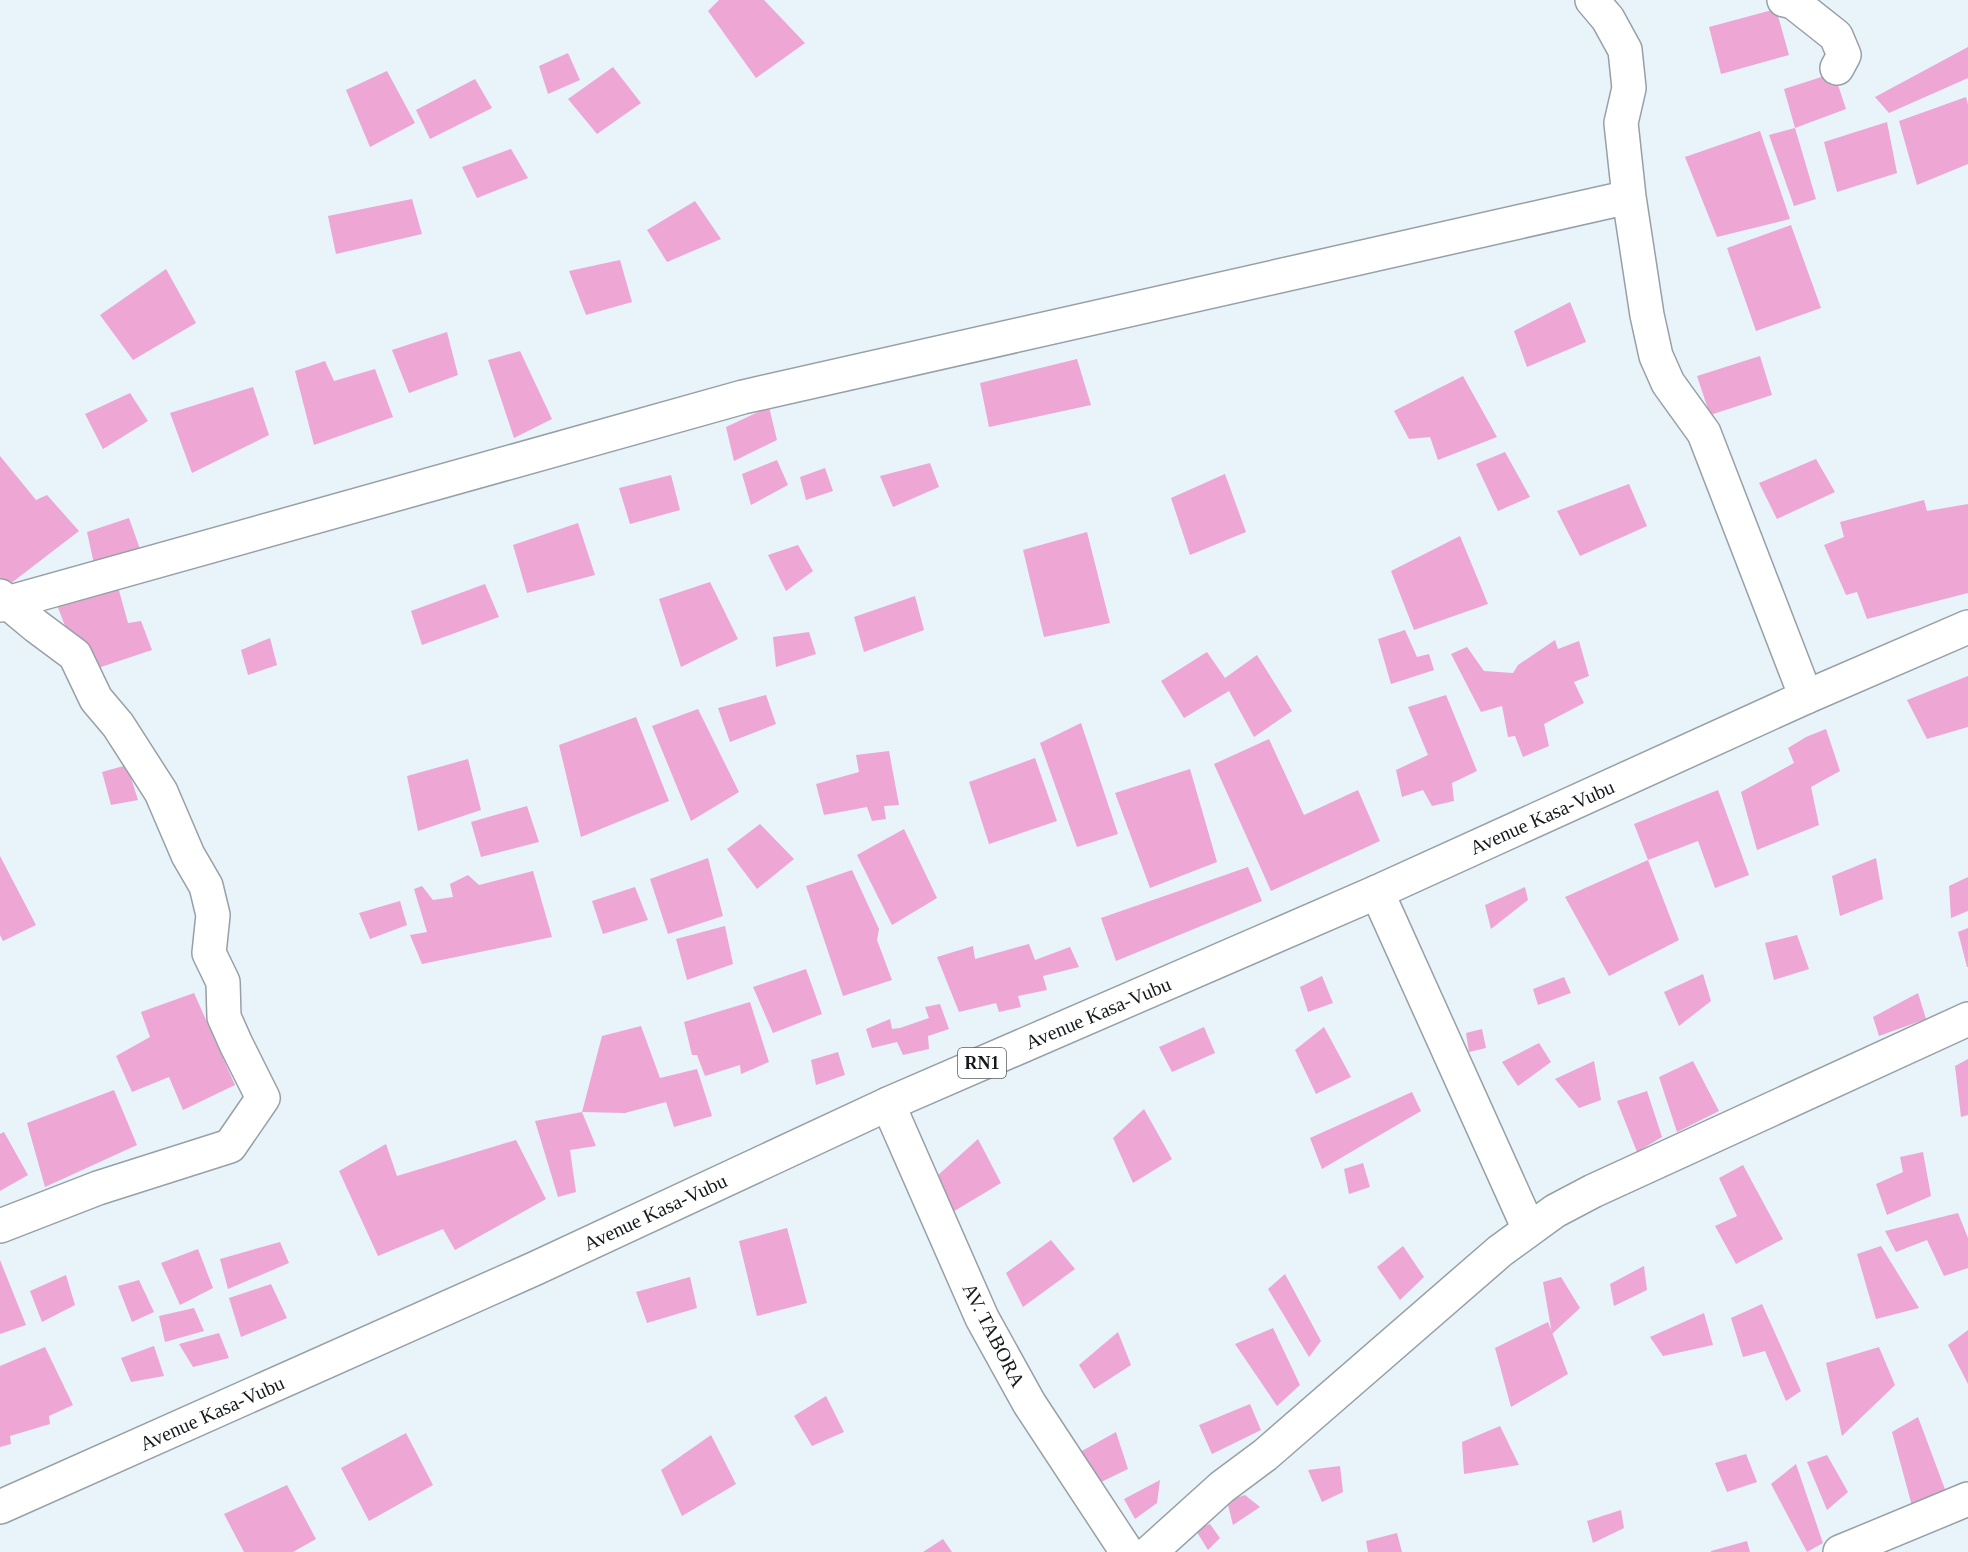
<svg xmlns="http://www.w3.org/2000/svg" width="1968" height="1552" font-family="Georgia,serif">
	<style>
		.building { fill: #eea6d5 }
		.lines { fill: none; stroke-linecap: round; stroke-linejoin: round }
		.minor-casing { stroke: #97a0a7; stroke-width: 36 }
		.trunk-casing { stroke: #97a0a7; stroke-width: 36 }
		.minor { stroke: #fff; stroke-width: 33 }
		.trunk { stroke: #fff; stroke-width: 33 }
		.labels { text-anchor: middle; stroke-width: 6; stroke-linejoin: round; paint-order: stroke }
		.shield { fill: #fff; stroke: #5c5e60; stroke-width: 1.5 }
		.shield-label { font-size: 18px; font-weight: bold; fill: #16191c }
		.street-label { font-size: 20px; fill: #16191c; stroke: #fff }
	</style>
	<rect width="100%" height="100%" fill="#e9f3fa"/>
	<path class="building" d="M719,0H764L805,43L756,78L708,11Z
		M1776,9L1789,55L1721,74L1709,27Z
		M1968,47V78L1889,113L1875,97Z
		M568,53L580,80L548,94L539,66Z
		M613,67L641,103L597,134L568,99Z
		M387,71L415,123L370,147L346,90Z
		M1834,73L1846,109L1795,128L1816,199L1794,206L1769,135L1795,128L1784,89Z
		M475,79L492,108L430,139L416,110Z
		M1966,97L1968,105V164L1917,185L1899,121Z
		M1887,122L1897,173L1837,192L1824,142Z
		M1760,131L1790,219L1717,237L1685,157Z
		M511,149L528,178L477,198L462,167Z
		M412,199L422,234L336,254L328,216Z
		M695,201L721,239L667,262L647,230Z
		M1791,225L1821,308L1756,331L1727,248Z
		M620,260L632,302L586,315L569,271Z
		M166,269L196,323L133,360L100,315Z
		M1570,302L1586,342L1527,367L1514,331Z
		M447,332L458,375L409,393L392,350Z
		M520,351L552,419L514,438L488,360Z
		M1760,356L1772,395L1710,415L1697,376Z
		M1077,359L1091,405L989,427L980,383Z
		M325,361L334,381L375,369L393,417L314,445L295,371Z
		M1463,376L1497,437L1438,460L1430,437L1409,439L1394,411Z
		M253,387L269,435L192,473L170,413Z
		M130,393L148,421L103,449L85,414Z
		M769,407L777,440L734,461L726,427Z
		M1505,452L1530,497L1498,511L1476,464Z
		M0,456L36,500L47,495L79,531L10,584L0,578Z
		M1816,459L1835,492L1777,519L1759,483Z
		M777,460L788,485L751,505L742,474Z
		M930,463L939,487L893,507L880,476Z
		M825,468L833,491L806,500L800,477Z
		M1225,474L1246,532L1190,555L1171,498Z
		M671,475L680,510L630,524L619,488Z
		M1629,484L1647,526L1580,556L1557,511Z
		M1924,500L1927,511L1968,504V593L1867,619L1857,592L1846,595L1824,545L1844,537L1840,522Z
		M129,518L140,549L94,564L87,532Z
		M578,523L595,575L527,593L513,545Z
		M1087,532L1110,623L1044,637L1023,550Z
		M1460,536L1488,604L1414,630L1391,571Z
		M798,545L813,571L786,591L768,555Z
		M710,582L738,639L681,667L659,599Z
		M485,584L499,617L422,645L411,611Z
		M118,587L128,623L141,621L152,650L95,669L85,641L72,644L57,605Z
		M915,596L924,630L864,652L854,617Z
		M1405,630L1417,657L1429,654L1434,670L1391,684L1378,639Z
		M809,632L816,654L776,667L773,637Z
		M270,638L277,665L248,675L241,650Z
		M1555,640L1558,649L1579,641L1589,676L1574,682L1584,703L1544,724L1549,746L1523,757L1515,736L1508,737L1502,706L1481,712L1451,654L1467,647L1484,671L1513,673L1518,665Z
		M1207,652L1225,678L1257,655L1292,711L1254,737L1229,691L1184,718L1161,681Z
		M1968,676V727L1927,739L1907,700Z
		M766,695L776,724L730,742L718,708Z
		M1446,695L1477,771L1452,783L1454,801L1432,806L1423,790L1402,797L1396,770L1428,755L1408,707Z
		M698,709L739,792L691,821L652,726Z
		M636,717L669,801L581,837L559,745Z
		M1081,723L1118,834L1077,847L1040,743Z
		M1826,729L1840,771L1811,787L1819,825L1757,850L1741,792L1794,763L1788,748L1806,737Z
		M1269,739L1304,815L1358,790L1380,841L1271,891L1214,764Z
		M889,751L899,805L884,806L886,819L872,821L867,807L824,815L816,784L859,772L856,755Z
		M1035,758L1057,821L989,844L969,782Z
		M468,759L481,810L418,831L407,776Z
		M127,765L138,800L111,805L102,772Z
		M1190,769L1217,862L1150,888L1115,793Z
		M1718,790L1749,875L1715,888L1698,841L1648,860L1634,824Z
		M527,806L539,842L481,857L471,822Z
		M760,824L794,859L757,889L727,849Z
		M904,829L937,898L892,925L857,855Z
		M0,856L36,925L3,941L0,935Z
		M708,858L723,916L668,934L650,879Z
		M1876,858L1883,899L1840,916L1832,876Z
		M1648,860L1679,940L1609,976L1565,897Z
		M1248,867L1262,901L1116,961L1101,918Z
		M852,870L879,929L877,940L892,980L843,996L806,886Z
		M533,871L552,937L422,964L410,935L427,932L414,889L422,886L433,900L453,897L450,884L468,875L479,885Z
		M1968,877V911L1951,918L1949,886Z
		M635,887L648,920L603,934L592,901Z
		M1525,887L1528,900L1491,929L1485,905Z
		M400,901L407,925L370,939L359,913Z
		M725,926L733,964L687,980L676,939Z
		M1968,928V967H1967L1958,932Z
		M1797,935L1809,969L1774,980L1765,943Z
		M1029,944L1035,960L1070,947L1079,967L1043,976L1047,990L1018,996L1021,1007L999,1012L996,1003L959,1012L937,957L973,946L975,959Z
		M806,969L822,1014L773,1033L753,987Z
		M1703,974L1711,1001L1679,1026L1664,992Z
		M1322,976L1333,1003L1308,1012L1300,987Z
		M1564,977L1571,993L1538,1005L1533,989Z
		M194,993L235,1085L183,1110L169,1077L132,1092L116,1056L150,1037L141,1012Z
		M1918,993L1926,1019L1879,1036L1873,1017Z
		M750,1002L769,1062L741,1074L740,1065L705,1076L697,1055H692L684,1022Z
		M940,1004L949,1029L928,1036L929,1049L903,1055L897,1042L872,1048L866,1029L890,1019L892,1029L900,1028L929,1018L925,1007Z
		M641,1026L660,1078L697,1069L712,1116L674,1127L666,1102L625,1113L582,1112L596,1146L570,1150L576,1192L558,1197L535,1121L582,1112L602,1036Z
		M1204,1027L1215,1053L1172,1072L1159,1047Z
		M1324,1027L1351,1077L1316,1094L1295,1050Z
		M1482,1029L1486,1048L1469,1052L1466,1033Z
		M1539,1043L1551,1062L1518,1086L1502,1062Z
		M838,1052L845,1075L816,1085L811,1060Z
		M1968,1059V1115L1961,1117L1955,1066Z
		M1594,1061L1601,1100L1579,1108L1555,1079Z
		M1693,1061L1719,1111L1677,1132L1659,1077Z
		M114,1090L137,1145L45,1187L27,1123Z
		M1647,1091L1662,1137L1637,1152L1617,1101Z
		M1412,1092L1421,1111L1322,1169L1310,1138Z
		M1144,1109L1172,1159L1133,1183L1113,1138Z
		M4,1132L28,1175L0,1191V1134Z
		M978,1139L1001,1183L951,1213L926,1186Z
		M516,1140L546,1199L455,1250L443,1229L378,1256L339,1171L386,1144L397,1176Z
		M1923,1152L1931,1196L1887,1215L1876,1184L1903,1172L1900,1157Z
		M1363,1163L1370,1187L1349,1194L1344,1169Z
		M1743,1165L1783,1239L1736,1264L1715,1226L1737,1216L1719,1178Z
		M1958,1213L1968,1238V1268L1944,1276L1927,1240L1896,1252L1885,1231Z
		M787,1228L807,1303L757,1316L739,1241Z
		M1051,1240L1075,1269L1023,1307L1006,1273Z
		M280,1242L289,1263L228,1289L220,1259Z
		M1403,1246L1424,1277L1400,1300L1377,1267Z
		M1881,1246L1919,1308L1876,1319L1857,1254Z
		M198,1249L213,1288L180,1305L161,1263Z
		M0,1260L26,1325L0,1334Z
		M1644,1266L1647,1290L1614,1306L1610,1284Z
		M1285,1274L1321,1341L1309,1357L1268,1289Z
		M66,1275L75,1305L42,1322L30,1291Z
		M690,1277L697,1308L647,1323L636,1292Z
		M1561,1277L1580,1308L1552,1334L1543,1282Z
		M139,1280L154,1312L132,1322L118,1286Z
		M271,1284L287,1318L241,1337L229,1298Z
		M1762,1304L1801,1391L1786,1401L1765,1351L1743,1357L1731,1318Z
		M194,1308L204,1331L165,1342L159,1316Z
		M1704,1313L1713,1345L1663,1356L1650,1337Z
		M1548,1322L1568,1374L1511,1407L1495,1348Z
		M1273,1328L1300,1385L1277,1406L1235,1344Z
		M1968,1330V1384L1948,1345Z
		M1118,1332L1131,1365L1094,1389L1079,1365Z
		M219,1333L229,1358L193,1367L179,1344Z
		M154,1346L164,1376L131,1382L121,1358Z
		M45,1347L73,1405L49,1416L50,1424L10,1436L11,1444L0,1447V1366Z
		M1879,1347L1895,1385L1842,1436L1826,1363Z
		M826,1396L844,1432L812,1446L794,1416Z
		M1250,1404L1261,1430L1212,1454L1199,1425Z
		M1918,1417L1946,1492L1912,1506L1892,1432Z
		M1500,1426L1519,1465L1464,1474L1462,1442Z
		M1116,1432L1128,1469L1093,1486L1080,1452Z
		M406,1433L433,1485L369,1521L341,1468Z
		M711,1435L736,1484L682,1516L661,1470Z
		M1746,1454L1757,1482L1727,1492L1715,1463Z
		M1827,1455L1848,1492L1827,1510L1807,1462Z
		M1796,1464L1823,1543L1807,1552L1771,1484Z
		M1340,1466L1343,1492L1322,1502L1308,1470Z
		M1160,1480L1157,1503L1135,1519L1124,1499Z
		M287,1485L316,1539L293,1552H244L224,1514Z
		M1245,1495L1260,1507L1233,1525L1227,1501Z
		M1621,1510L1624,1528L1593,1543L1587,1521Z
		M1210,1524L1220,1538L1208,1550L1195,1529Z
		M1397,1533L1402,1552H1368L1366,1541Z
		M943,1539L952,1552H923Z
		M1747,1541L1750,1552H1711V1551Z"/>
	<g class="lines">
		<defs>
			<path id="minor" d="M1592,0L1608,19L1625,50L1629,88L1621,123L1629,197L1647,315L1656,356L1668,383L1704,433L1806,697
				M1784,0L1793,2L1836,36L1844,55L1837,68
				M0,596L36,626L75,655L96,699L118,725L161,792L188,855L206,886L213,915L209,953L223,982L224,1017L236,1044L263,1098L230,1146L98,1188L0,1226
				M0,605L743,397L1629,197
				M1377,892L1529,1229
				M888,1104L982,1318L1029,1403L1127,1552
				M1150,1552L1222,1487L1265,1455L1500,1251L1555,1211L1593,1191L1968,1019
				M1840,1552L1968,1499"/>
			<path id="trunk" d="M0,1507L536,1268L888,1104L1377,892L1806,697L1968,627"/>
		</defs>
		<use href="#minor" class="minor-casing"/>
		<use href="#trunk" class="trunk-casing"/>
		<use href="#minor" class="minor"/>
		<use href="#trunk" class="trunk"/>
	</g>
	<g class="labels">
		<rect class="shield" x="958" y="1048" width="48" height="30" rx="4.5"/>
		<g class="shield-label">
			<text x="982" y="1069">RN1</text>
		</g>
		<g class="street-label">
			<text transform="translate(1542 817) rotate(-24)" y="7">Avenue Kasa-Vubu</text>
			<text transform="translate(1098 1013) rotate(-23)" y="7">Avenue Kasa-Vubu</text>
			<text transform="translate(655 1212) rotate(-25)" y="7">Avenue Kasa-Vubu</text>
			<text transform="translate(994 1335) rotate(63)" y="7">AV. TABORA</text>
			<text transform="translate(212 1413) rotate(-24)" y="7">Avenue Kasa-Vubu</text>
		</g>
	</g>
</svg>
